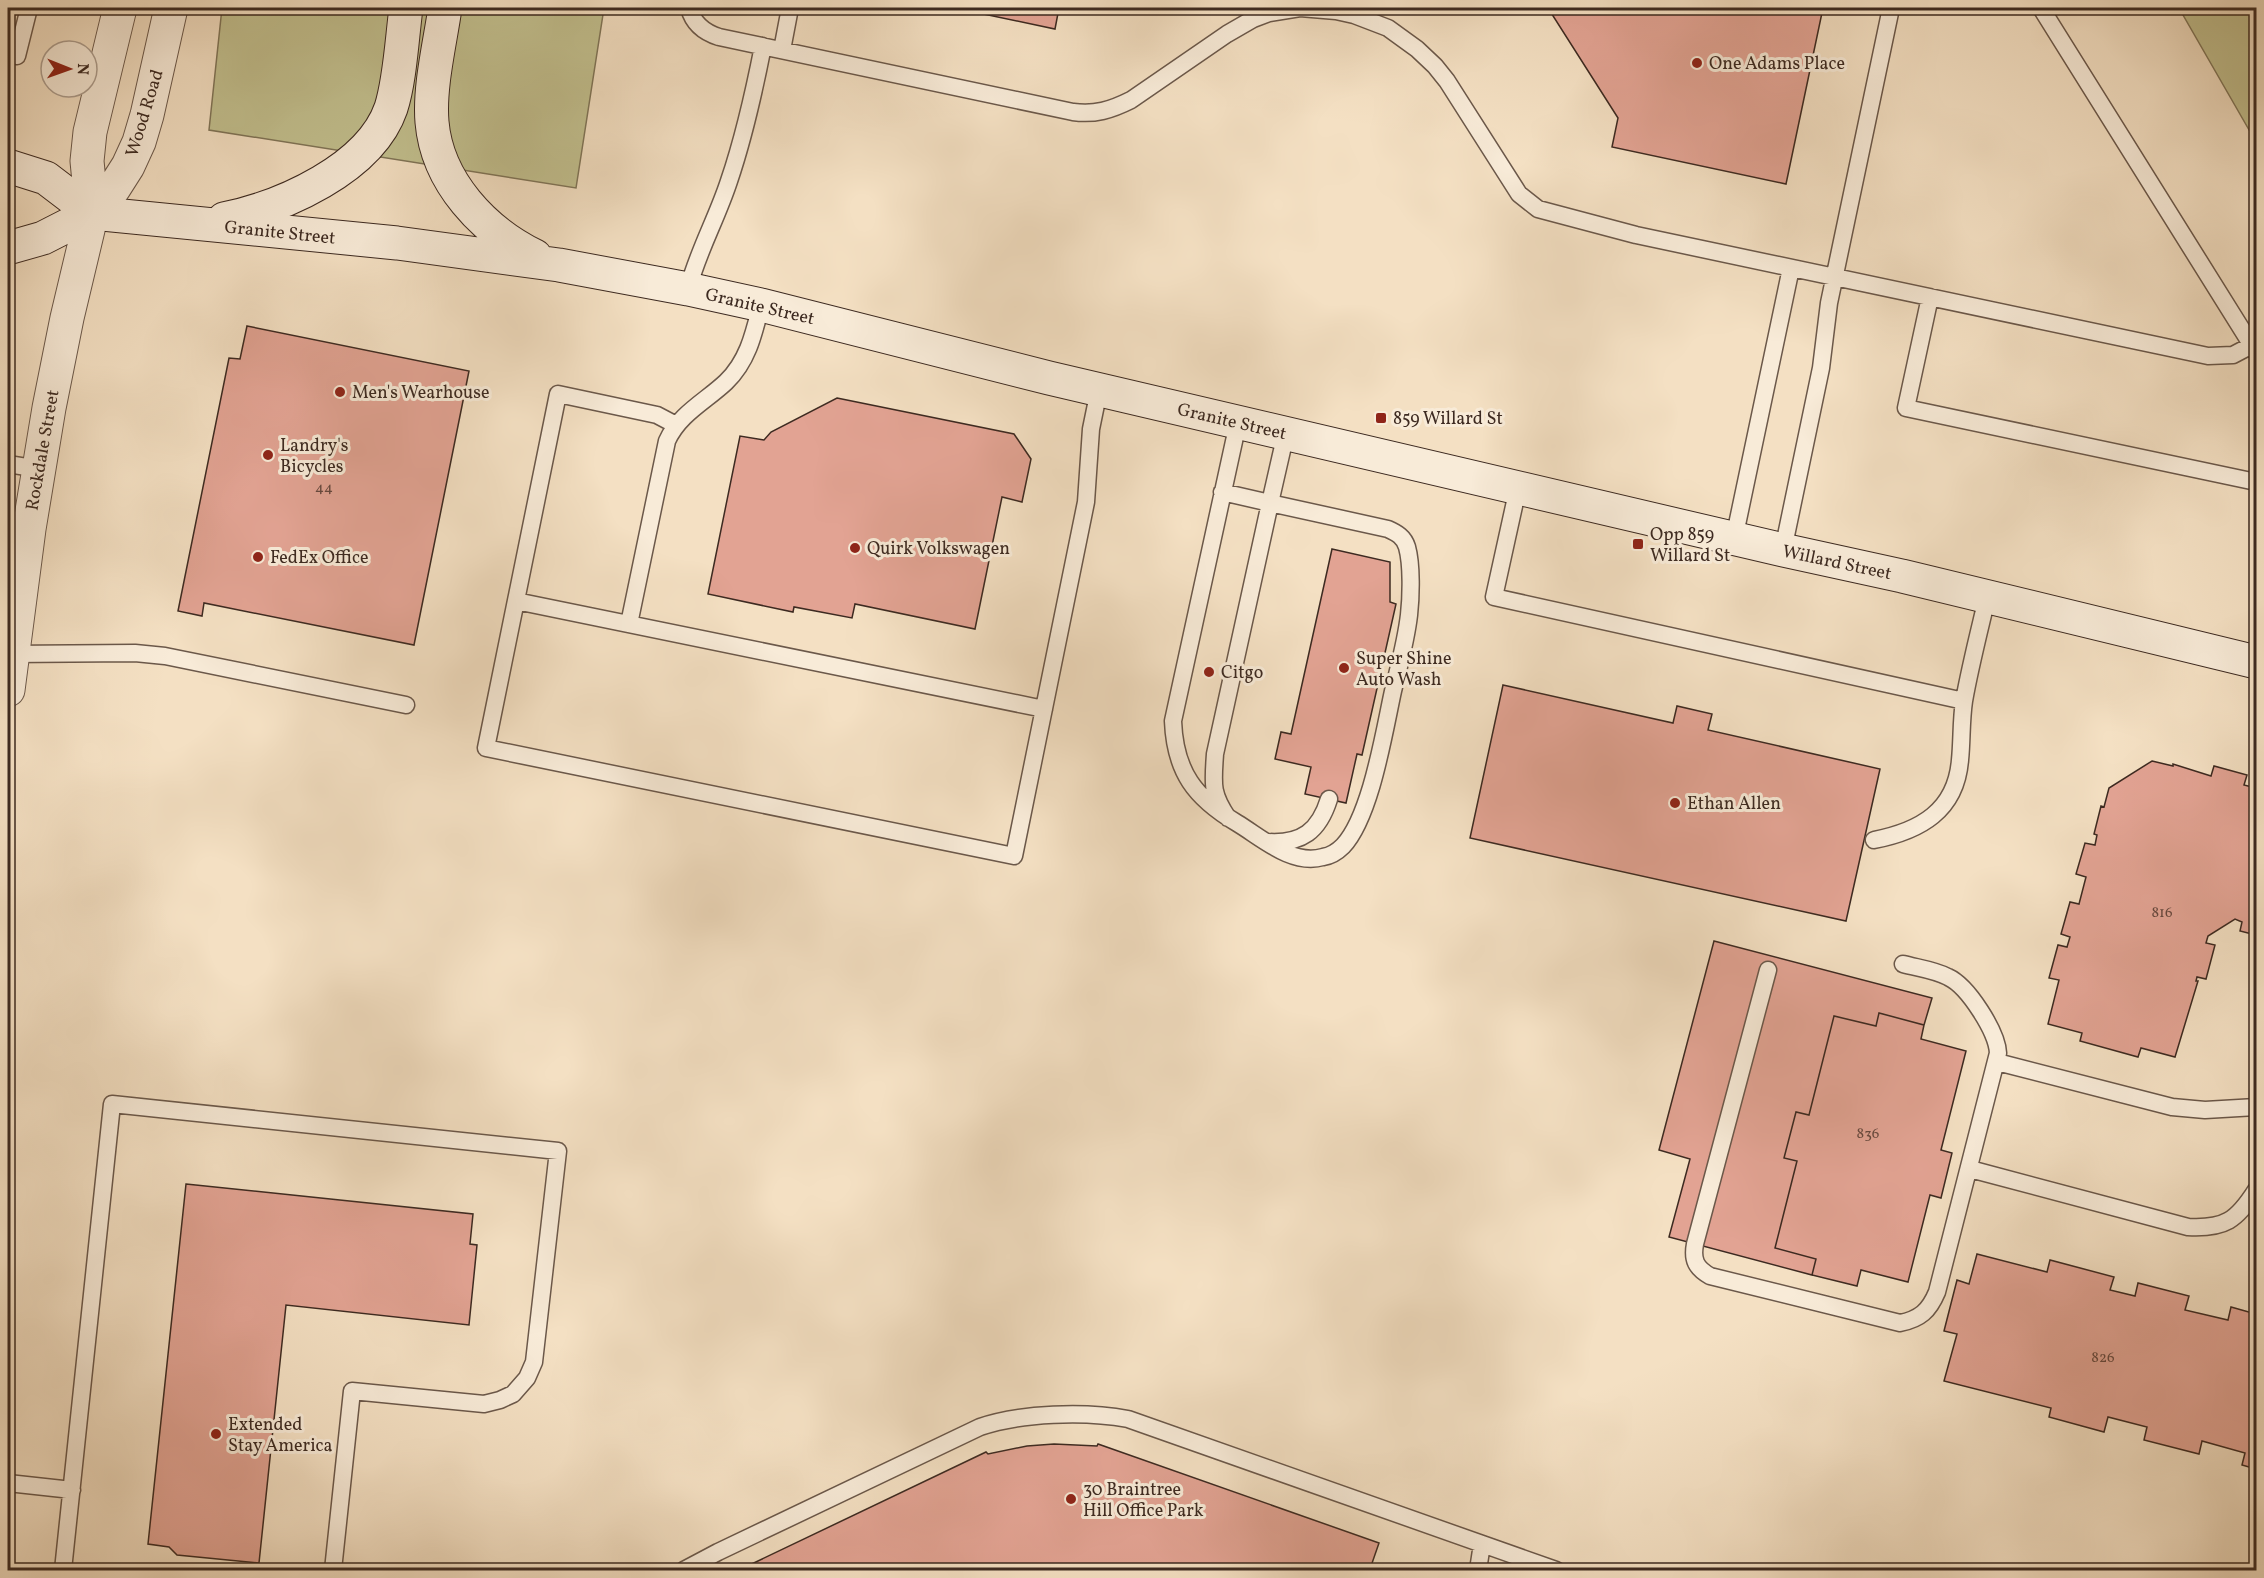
<svg xmlns="http://www.w3.org/2000/svg" width="2264" height="1578" font-family="Vollkorn,serif">
	<style>
		.green { fill: #c2c08f; stroke: #807558; stroke-width: 1.5 }
		.building { fill: #e2a393; stroke: #3d2a21; stroke-width: 1.5 }
		.lines { fill: none; stroke-linecap: round; stroke-linejoin: round }
		.lane-casing { stroke: #6b584a; stroke-width: 19 }
		.street-casing { stroke: #6b584a; stroke-width: 35 }
		.secondary-casing { stroke: #3d2a21; stroke-width: 35 }
		.lane { stroke: #f8ebd8; stroke-width: 16 }
		.street { stroke: #f8ebd8; stroke-width: 33 }
		.secondary { stroke: #f8ebd8; stroke-width: 33 }
		.poi-dot { fill: #8f2418; stroke: #f8ebd8; stroke-width: 2 }
		.labels { text-anchor: middle; stroke-width: 6; stroke-linejoin: round; paint-order: stroke }
		.number-label { font-size: 15px; fill: #66483e }
		.poi-label { font-size: 18px; fill: #3d2a21; stroke: #f8ebd8; text-anchor: start }
		.street-label { font-size: 18px; fill: #3d2a21; stroke: #f8ebd8 }
	</style>
	<rect width="100%" height="100%" fill="#f4e0c3"/>
	<filter id="stains"><feTurbulence type="fractalNoise" baseFrequency=".00333" numOctaves="4"/><feColorMatrix values="0 0 0 0 .2 0 0 0 0 .09 0 0 0 0 .02 0 0 0 .5 -.17"/></filter>
	<radialGradient id="worn" r=".72"><stop offset=".6" stop-color="#630" stop-opacity="0"/><stop offset="1" stop-color="#630" stop-opacity=".3"/></radialGradient>
	<path class="green" d="M222,8H604L576,188L209,130Z
		M2179,8H2256V142Z"/>
	<path class="building" d="M955,8H1059L1055,29Z
		M1548,8H1823L1786,184L1612,147L1618,118Z
		M247,326L469,371L414,645L204,603L202,616L178,611L229,358L240,359Z
		M837,398L1014,434L1031,459L1022,502L1002,497L975,629L855,604L852,618L794,607L793,612L708,594L740,436L764,440L771,432Z
		M1332,549L1390,562V602L1396,604L1362,755L1357,754L1346,803L1305,794L1311,767L1275,759L1281,732L1291,734Z
		M1503,685L1673,723L1677,706L1712,714L1708,730L1880,769L1846,921L1470,838Z
		M2152,761L2173,766V764L2211,776L2214,766L2247,775L2244,785L2256,788V935L2240,931L2242,922L2235,919L2208,936L2206,943L2215,945L2206,979L2197,977L2196,981H2198L2175,1057L2141,1048L2138,1057L2080,1041L2082,1033L2048,1024L2059,980L2049,978L2058,945L2067,947L2070,937L2061,934L2070,902L2079,904L2086,877L2076,874L2085,843L2095,845L2097,835L2094,834L2101,806L2104,807L2109,788Z
		M1714,941L1932,998L1924,1025L1879,1013L1876,1026L1834,1016L1809,1115L1796,1112L1784,1158L1797,1161L1775,1248L1816,1259L1812,1275L1669,1237L1690,1159L1659,1150Z
		M1879,1013L1924,1025L1921,1039L1966,1051L1941,1150L1952,1153L1941,1198L1930,1195L1908,1282L1861,1270L1857,1286L1812,1275L1816,1259L1775,1248L1797,1161L1784,1158L1796,1112L1809,1115L1834,1016L1876,1026Z
		M186,1184L473,1214L470,1244L477,1245L469,1325L286,1305L259,1563L177,1555L169,1547L148,1544Z
		M1977,1254L2047,1272L2050,1260L2114,1277L2110,1290L2135,1296L2138,1283L2189,1296L2185,1310L2228,1320L2231,1307L2256,1314V1469L2242,1465L2245,1453L2202,1441L2199,1454L2144,1440L2147,1427L2108,1417L2104,1432L2049,1417L2051,1408L1944,1381L1957,1334L1944,1331L1957,1280L1969,1284Z
		M1054,1444L1097,1446L1098,1444L1379,1543L1370,1569L1373,1570H739L986,1452L988,1454L1027,1446Z"/>
	<g class="lines">
		<defs>
			<path id="lane" d="M689,8C693,23 703,32 719,37L1073,112C1095,115 1111,110 1131,100L1227,34L1253,19L1269,13L1300,8L1336,11L1354,15L1388,28L1417,49L1435,66L1447,81L1519,194L1538,209L1636,235L2208,356L2233,355L2252,345
				M2041,8L2256,352
				M782,50L790,8
				M8,54L17,56L29,8
				M688,289C698,251 717,218 729,181C744,137 754,92 763,46
				M1930,297L1906,408L2256,482
				M676,425L657,415L558,394L486,748L1014,856L1086,502L1091,429L1099,390
				M8,464L39,469
				M1518,488L1494,597L1964,701
				M1222,492L1270,503L1286,433
				M1734,539L1791,268
				M1783,550L1821,368L1829,303L1891,8
				M516,601L1044,709
				M629,624L667,441C679,414 706,401 726,382C748,361 754,333 761,305
				M8,654L135,653L165,656L406,705
				M1228,818C1211,793 1213,784 1215,754L1270,503L1388,529C1397,533 1404,537 1407,547C1412,565 1411,597 1409,615C1406,641 1399,666 1393,691C1384,732 1371,816 1343,846C1338,851 1330,856 1323,857C1292,866 1262,838 1237,823C1195,798 1175,772 1173,721L1238,423
				M1874,840C1920,831 1956,811 1960,760C1962,741 1961,721 1964,701C1970,667 1979,632 1987,598
				M1268,842C1302,844 1319,831 1329,799
				M1768,970L1695,1244C1692,1260 1696,1268 1710,1276L1900,1323C1920,1319 1929,1311 1937,1292L1998,1053C1997,1032 1968,986 1948,977C1935,970 1918,968 1903,964
				M1997,1062L2172,1107L2205,1110L2256,1107
				M1970,1169L2188,1227C2225,1229 2237,1220 2256,1190
				M8,1483L72,1490
				M63,1570L112,1104L558,1151L534,1362L527,1378L513,1394L500,1400L484,1404L352,1391L333,1570
				M684,1570L718,1552L980,1427C1021,1413 1085,1411 1128,1419L1556,1570
				M1478,1570L1482,1544"/>
			<path id="street" d="M92,213L114,188L128,166L139,142L147,115L171,8
				M8,690L29,529L49,408L67,318L92,213L87,161L90,132L120,8"/>
			<path id="secondary" d="M445,8C440,43 429,87 432,122C437,182 484,231 535,256
				M8,166L46,178L92,213L397,243L559,265L688,289L761,305L1049,378L1783,550L1902,576L2256,662
				M224,219C282,207 370,169 391,108C400,80 402,38 406,8
				M8,248L43,238L92,213"/>
		</defs>
		<use href="#lane" class="lane-casing"/>
		<use href="#street" class="street-casing"/>
		<use href="#secondary" class="secondary-casing"/>
		<use href="#lane" class="lane"/>
		<use href="#street" class="street"/>
		<use href="#secondary" class="secondary"/>
	</g>
	<g class="poi-dot">
		<circle cx="1697" cy="63" r="6"/>
		<circle cx="340" cy="392" r="6"/>
		<rect x="1375" y="412" width="12" height="12" rx="3"/>
		<circle cx="268" cy="455" r="6"/>
		<rect x="1632" y="538" width="12" height="12" rx="3"/>
		<circle cx="855" cy="548" r="6"/>
		<circle cx="258" cy="557" r="6"/>
		<circle cx="1344" cy="668" r="6"/>
		<circle cx="1209" cy="672" r="6"/>
		<circle cx="1675" cy="803" r="6"/>
		<circle cx="216" cy="1434" r="6"/>
		<circle cx="1071" cy="1499" r="6"/>
	</g>
	<g class="labels">
		<g class="number-label">
			<text x="324" y="492">44</text>
			<text x="2162" y="917">816</text>
			<text x="1868" y="1138">836</text>
			<text x="2103" y="1362">826</text>
		</g>
		<g class="poi-label">
			<text x="1709" y="69">One Adams Place</text>
			<text x="352" y="398">Men's Wearhouse</text>
			<text x="1393" y="424">859 Willard St</text>
			<text x="280" y="451">Landry's<tspan x="280" dy="21">Bicycles</tspan></text>
			<text x="1650" y="540">Opp 859<tspan x="1650" dy="21">Willard St</tspan></text>
			<text x="867" y="554">Quirk Volkswagen</text>
			<text x="270" y="563">FedEx Office</text>
			<text x="1356" y="664">Super Shine<tspan x="1356" dy="21">Auto Wash</tspan></text>
			<text x="1221" y="678">Citgo</text>
			<text x="1687" y="809">Ethan Allen</text>
			<text x="228" y="1430">Extended<tspan x="228" dy="21">Stay America</tspan></text>
			<text x="1083" y="1495">30 Braintree<tspan x="1083" dy="21">Hill Office Park</tspan></text>
		</g>
		<g class="street-label">
			<text transform="translate(144 113) rotate(-73)" y="6">Wood Road</text>
			<text transform="translate(280 232) rotate(6)" y="6">Granite Street</text>
			<text transform="translate(760 306) rotate(13)" y="6">Granite Street</text>
			<text transform="translate(1232 421) rotate(13)" y="6">Granite Street</text>
			<text transform="translate(42 450) rotate(-80)" y="6">Rockdale Street</text>
			<text transform="translate(1837 562) rotate(12)" y="6">Willard Street</text>
		</g>
	</g>
	<rect width="2264" height="1578" fill="none" stroke="#f4e0c3" stroke-width="30"/>
	<rect x="9" y="9" width="2246" height="1560" fill="none" stroke="#3d2a21" stroke-width="3"/>
	<rect x="15" y="15" width="2234" height="1548" fill="none" stroke="#3d2a21" stroke-width="1.5"/>
	<g transform="translate(69 69) rotate(91)"><circle r="28" fill="#f8ebd8" stroke="#ad9e8f" stroke-width="1.5"/>
	<path d="M0-4.5L10 22L0 15L-10 22Z" fill="#8f2418"/>
	<text y="-9" font-size="16" font-weight="bold" text-anchor="middle" fill="#3d2a21">N</text>
	</g>
	<rect width="100%" height="100%" filter="url(#stains)"/>
	<rect width="100%" height="100%" fill="url(#worn)"/>
</svg>
